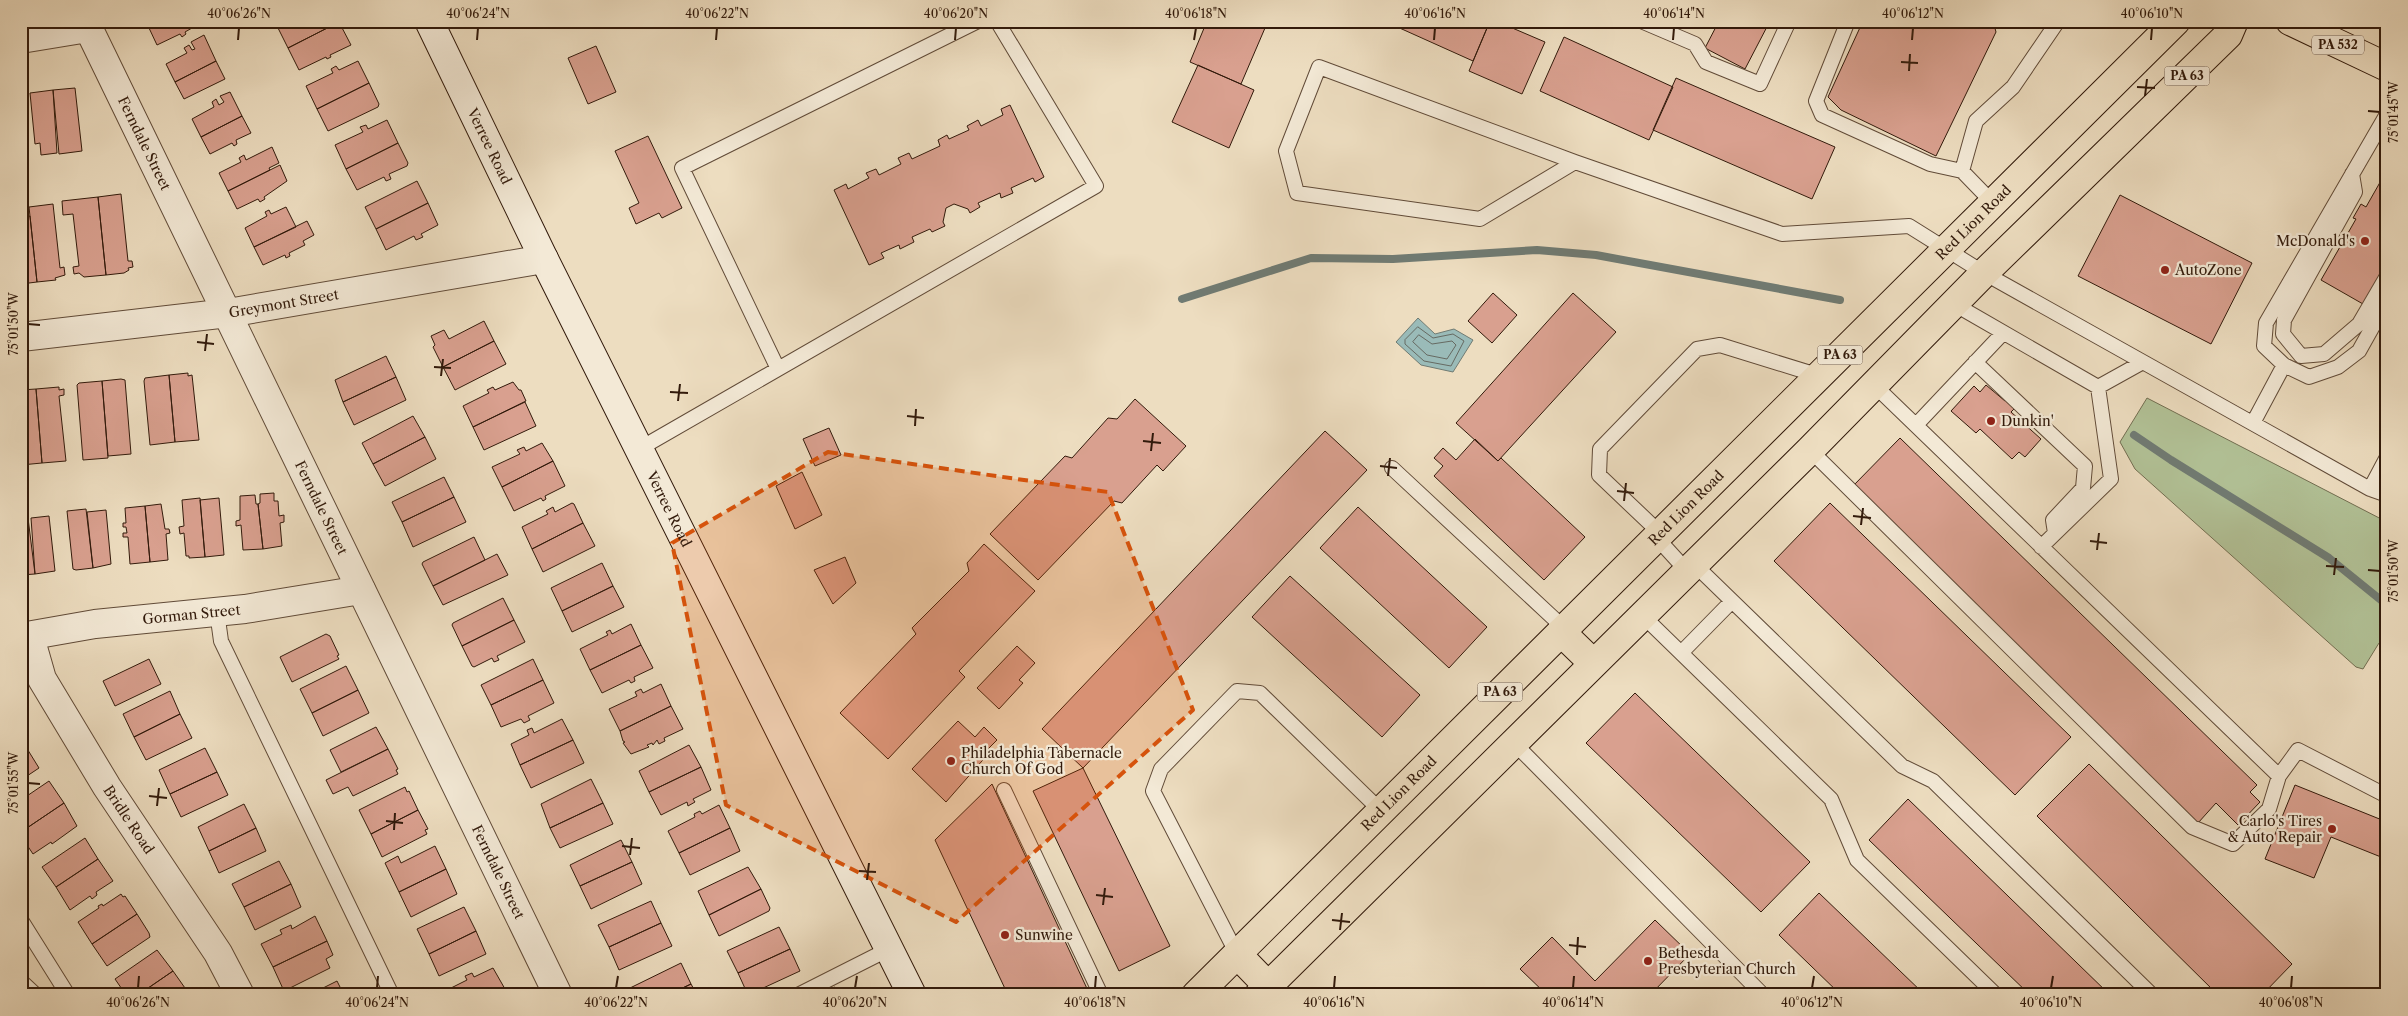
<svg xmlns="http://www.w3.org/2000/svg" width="2408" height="1016" font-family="'Libre Caslon Text',serif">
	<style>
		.green { fill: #b2c297; stroke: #726e51 }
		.water { fill: #9abbb8; stroke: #707b73 }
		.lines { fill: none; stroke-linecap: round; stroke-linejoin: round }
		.shore { stroke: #666a62; stroke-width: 1 }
		.stream { stroke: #707b73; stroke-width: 8 }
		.building { fill: #d9a08f; stroke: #321a0b }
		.lane-casing { stroke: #614b38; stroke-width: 16 }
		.street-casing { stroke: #614b38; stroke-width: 30 }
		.secondary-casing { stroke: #321a0b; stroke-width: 30 }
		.primary-casing { stroke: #321a0b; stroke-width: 30 }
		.lane { stroke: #f3e9d6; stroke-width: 14 }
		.street { stroke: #f3e9d6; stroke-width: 28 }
		.secondary { stroke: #f3e9d6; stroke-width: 28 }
		.primary { stroke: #edddc0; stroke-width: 28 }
		.marked { fill: #d6530c; fill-opacity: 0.2; stroke: #d6530c; stroke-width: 4; stroke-dasharray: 10 6; stroke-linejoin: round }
		.ticks { fill: none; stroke: #321a0b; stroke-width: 2 }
		.poi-dot { fill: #8f2418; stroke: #f3e9d6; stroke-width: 2 }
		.labels { text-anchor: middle; stroke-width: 4.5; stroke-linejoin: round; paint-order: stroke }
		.shield { fill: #f3e9d6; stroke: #6c5848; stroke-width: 1 }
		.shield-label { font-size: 12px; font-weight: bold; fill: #321a0b }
		.street-label { font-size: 14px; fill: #321a0b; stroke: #f3e9d6 }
		.poi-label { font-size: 14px; fill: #321a0b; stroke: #f3e9d6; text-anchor: start }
		.neatline { fill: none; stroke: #321a0b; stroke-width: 2 }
		.ticks-label { font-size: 12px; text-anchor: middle; fill: #321a0b }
	</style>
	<rect width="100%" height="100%" fill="#edddc0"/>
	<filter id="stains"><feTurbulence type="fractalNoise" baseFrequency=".004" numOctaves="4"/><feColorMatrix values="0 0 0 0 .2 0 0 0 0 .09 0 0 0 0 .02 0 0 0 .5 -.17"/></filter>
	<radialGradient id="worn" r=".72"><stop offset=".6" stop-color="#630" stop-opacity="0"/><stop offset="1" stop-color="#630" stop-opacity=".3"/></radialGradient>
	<path class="green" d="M2147,398L2387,522V649L2379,643L2363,669L2356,667L2135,469L2120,442Z"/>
	<path class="water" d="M1418,318L1435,334L1454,329L1473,340L1453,372L1421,365L1396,342Z"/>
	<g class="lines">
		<path class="shore" d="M1418,327L1433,338L1453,334L1464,341L1451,366L1424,361L1405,344V340Z
			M1419,335L1432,344L1452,341L1456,345L1447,359L1427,355L1413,342Z"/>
		<path class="stream" d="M1182,299L1311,258L1393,259L1537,250L1596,255L1840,300
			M2134,435L2171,460L2329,558L2387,605"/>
	</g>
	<path class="building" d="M146,21H164L149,28Z
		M164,21H198L199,24L185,32L186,34L182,37L180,34L157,45L149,28Z
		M287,21H339V22L288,48L277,26Z
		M1207,21H1268L1241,84L1190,62Z
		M1384,21H1490L1473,61Z
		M1490,21H1496L1545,42L1522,94L1469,71Z
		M1719,21H1770L1745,69L1705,48Z
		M1863,21H1993L1996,32L1936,156L1841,110L1828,97Z
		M339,22L351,45L330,55L331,57L327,59L326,57L299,70L288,48Z
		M204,35L216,61L175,82L166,64L187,53L184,48L189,45L192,50L195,49L191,42Z
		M1564,37L1673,87L1649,140L1540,91Z
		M596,46L616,92L588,104L568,58Z
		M216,61L225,79L184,99L175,82Z
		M358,61L369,83L317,109L306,86L333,73L331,69L336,66L339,70Z
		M1198,65L1254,90L1229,148L1172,122Z
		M1676,78L1835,147L1812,199L1653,130Z
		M369,83L379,104L378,107L328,131L317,109Z
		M75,88L82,151L59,154L53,90Z
		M53,90L57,153L41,155L40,143L35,144L30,93Z
		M230,92L242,116L201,137L192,119L214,107L212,102L216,99L219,105L224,102L220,96Z
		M1010,105L1044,177L1035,182L1033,178L1011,188L1013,193L1001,198L1000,193L978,203L980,207L970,213L968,209L954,204L946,208L943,222L945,226L932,232L930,229L912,237L914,242L900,249L899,245L881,253L884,258L869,265L834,190L846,184L848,189L869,178L866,173L876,169L879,175L901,164L898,158L909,153L912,159L940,146L938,140L947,135L949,139L969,130L967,126L978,120L981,126L1003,115L1001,109Z
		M242,116L251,133L236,140L237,144L234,146L232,143L210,154L201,137Z
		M387,120L398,143L346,169L335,145L363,132L360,127L366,125L368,129Z
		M648,136L682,208L662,218L659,213L636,224L629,208L639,203L615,151Z
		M398,143L408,163L407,166L389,174L391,179L386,181L384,177L357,190L346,169Z
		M272,147L279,163L269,168L270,170L228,191L219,173L241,162L239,158L244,155L246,160Z
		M280,165L287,181L264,197L265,199L260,202L258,199L237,209L228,191Z
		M2387,170V262L2363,304L2321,280L2356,219L2353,218L2361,204L2366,207Z
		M417,181L428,203L376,229L365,207Z
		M121,194L128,261H132L133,267L128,268L129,270L124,273L106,275L98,197Z
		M2120,195L2252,263L2211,344L2078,276Z
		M98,197L106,275L84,277L79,273L74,274L73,267L79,266L73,214L63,215L62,201Z
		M428,203L438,225L421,234L423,237L416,240L414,236L386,250L376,229Z
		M53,204L60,268L64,267L65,275L55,278L56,280L37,282L29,207Z
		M286,207L296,227L254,247L245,228L267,216L265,212L269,210L271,214Z
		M30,216L37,282L21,284V217Z
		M307,221L314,235L303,241L305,245L289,253L290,256L286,258L285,255L263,265L254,247Z
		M1493,293L1517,315L1492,343L1468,321Z
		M1573,293L1616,332L1498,461L1456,423Z
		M484,321L494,341L443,367L433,347L435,345L431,336L444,330L449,339Z
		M494,341L506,364L455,390L443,367Z
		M386,356L396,377L343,402L335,380Z
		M188,373V376L192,375L199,440L175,442L169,375Z
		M169,375L175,442L150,445L144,381L145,378Z
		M396,377L406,400L354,425L343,402Z
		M121,379L125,380L131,454L108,456L102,381Z
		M102,381L108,458L83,460L77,385L79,383Z
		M513,382L519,390H521L526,401L473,427L463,406L489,393L487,390L493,387L495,390Z
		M1986,385L2005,401L2009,396L2018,405L2011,412L2041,439L2025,457L2019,452L2012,459L1980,429L1976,433L1951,411L1974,386L1980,392Z
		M59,387V390L64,389V395L59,396L66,461L42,463L36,389Z
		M36,389L42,463L21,465V390Z
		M1135,399L1186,446L1163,471L1157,465L1122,503L1114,501L1038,580L990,534L1065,456L1072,458L1108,418L1117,419Z
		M525,402L536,426L484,450L473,427Z
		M413,416L425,437L373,464L362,443Z
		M829,428L841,455L815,466L803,439Z
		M1325,431L1367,470L1083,768L1042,729Z
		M425,437L436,459L385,486L373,464Z
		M1900,438L2257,785L2250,792L2260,802L2238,825L2216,803L2198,823L1852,487Z
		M1475,439L1498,461L1501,458L1585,537L1544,580L1434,476L1443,466L1434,458L1443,448L1456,460Z
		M542,443L553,461L502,487L492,467L520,454L517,450L524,447L526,451Z
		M553,461L565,486L545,496L546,499L543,501L541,498L514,511L502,487Z
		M802,472L822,515L795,529L776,486Z
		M444,477L454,497L402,522L392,502Z
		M274,493V501H278L279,516L284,515V522L280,523L282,546L263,549L258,504L260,503V494Z
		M255,495L256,504H258L263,549L243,550L241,525L236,526V521L240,520V496Z
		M454,497L466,522L413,547L402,522Z
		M200,498L205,557L189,558V556H186L184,533L180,534L179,527L184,526L182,500Z
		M219,498L224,555L205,557L200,500Z
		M572,503L574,504L583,523L532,549L522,527L548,514L546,511L553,507L555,512Z
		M1830,503L2071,737L2015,795L1774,561Z
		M161,504L165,529H169L170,533L166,534L168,560L150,562L145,506Z
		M145,506L150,562L130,564L128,537H123V533H127L126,527H123V523H126L125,508Z
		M1358,507L1487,627L1449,668L1320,548Z
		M86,509L93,568L76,570L73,569L67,511Z
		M106,510L111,564L93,568L87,512Z
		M49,516L55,571L35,574L31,518Z
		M28,518L35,574L21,575V519Z
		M583,523L595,546L543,572L532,549Z
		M474,537L485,560L433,586L422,564L423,562Z
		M984,544L1035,591L959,671L965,677L888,759L840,713L916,634L912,628L969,571L967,563Z
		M497,554L508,575L443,605L433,586Z
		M845,557L856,583L833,604L814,570Z
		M602,563L613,586L562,611L551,588Z
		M1290,576L1420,695L1382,737L1252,617Z
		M613,586L624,607L572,632L562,611Z
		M503,598L514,620L462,646L452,625L453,623Z
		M514,620L525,642L497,656L499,660L494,662L492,658L474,667L472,666L462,646Z
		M631,624L641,645L590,670L580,649L608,635L606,632L610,630L612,634Z
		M326,634L330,636L339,655L337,656L339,659L292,682L280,657Z
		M641,645L653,668L634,677L635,681L631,683L629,680L602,693L590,670Z
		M1017,646L1035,663L1019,680L1023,683L999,709L977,688Z
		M149,659L161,684L115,706L103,681Z
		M533,659L543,680L491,705L481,685Z
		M346,666L358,690L312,713L300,689Z
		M543,680L554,703L528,716L530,720L524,723L521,719L501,727L491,705Z
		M661,684L671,706L620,731L609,709L637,696L635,692L641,689L643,693Z
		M358,690L369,713L323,736L312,713Z
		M170,691L180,714L134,737L123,714Z
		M1635,693L1810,862L1761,912L1586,743Z
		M671,706L683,729L664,738L665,741L659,744L657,740L653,745L652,743L647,745L649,747L631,754L623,743L625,742L623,741L620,731Z
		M180,714L192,738L146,760L134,737Z
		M562,719L573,740L520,765L511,744L529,735L527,730L532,728L534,733Z
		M958,721L975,737L984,727L997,740L987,750L989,753L946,802L912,769Z
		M376,727L388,749L341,772L330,750Z
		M573,740L584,763L531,788L520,765Z
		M689,745L701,767L649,792L639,771Z
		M26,747L39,768L21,780V751Z
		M205,748L217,772L170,794L159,770Z
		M388,749L398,769L396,770L398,774L353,796L348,787L333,794L326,780Z
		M2089,764L2292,964L2262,995H2218L2037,816Z
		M701,767L711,790L693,799L695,802L688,806L687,802L661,815L649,792Z
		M1083,768L1170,946L1119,971L1033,791Z
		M217,772L228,795L181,817L170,794Z
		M591,779L603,803L550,828L541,804Z
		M49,781L64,803L21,832V800Z
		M992,784L1090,995H1008L935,840Z
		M2295,785L2387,822L2386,859L2331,837L2314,878L2265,859Z
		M405,787L407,792L409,791L418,810L371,834L359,810Z
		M1908,799L2110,995H2030L1869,840Z
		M64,803L77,826L52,844L51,842L33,854L21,836V832Z
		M603,803L613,824L560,848L550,828Z
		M244,804L256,828L209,851L198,827Z
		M719,805L730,828L679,853L668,831L695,817L694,814L700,811L702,814Z
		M418,810L428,829L425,830L427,834L382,857L371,834Z
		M256,828L266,851L219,873L209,851Z
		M730,828L740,851L690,875L679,853Z
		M85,838L98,859L56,887L42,867Z
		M621,840L632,862L580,886L570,865Z
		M435,846L446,869L399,892L385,863L398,856L401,863Z
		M98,859L113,881L96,892L97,895L92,899L90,896L70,910L56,887Z
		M279,861L291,884L244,907L232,884Z
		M632,862L642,884L591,909L580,886Z
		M748,867L761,889L709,915L698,891Z
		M446,869L457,894L411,917L399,892Z
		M291,884L301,907L255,930L244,907Z
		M761,889L770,908L769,911L719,936L709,915Z
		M1819,893L1925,995H1841L1779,935Z
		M121,894L123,897L125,896L137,914L92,944L78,922L99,908L98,906L102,904L103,906Z
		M651,901L661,923L609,947L598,925Z
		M464,907L476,931L429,954L417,929Z
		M137,914L149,933L150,937L107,966L92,944Z
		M315,916L327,941L273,967L261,944L282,934L280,930L291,925L292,929Z
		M1655,920L1690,954L1650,995H1547L1520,969L1552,937L1595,981Z
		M661,923L672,946L619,970L609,947Z
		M779,927L790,949L738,973L727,951Z
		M476,931L486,954L439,976L429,954Z
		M327,941L333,955L326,959L330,968L284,991L273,967Z
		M790,949L800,971L748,995L738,973Z
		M157,950L173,971L138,995H126L115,979Z
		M681,963L691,984L668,995H633L630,988Z
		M493,968L505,989L494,995H449L447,990L467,980L465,976L472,973L474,977Z
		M173,971L185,988L184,989L187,993L184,995H138Z
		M337,981L344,995H309Z
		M691,984L697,995H668Z
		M835,987L839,995H818Z"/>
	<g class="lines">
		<defs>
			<path id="lane" d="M1641,21L1695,44L1706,62L1760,84L1789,21
				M1848,21L1816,101L1822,115L1930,164L1962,171
				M2387,114L2266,323L2264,346L2284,365L2309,377L2338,367L2359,351L2387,301
				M1575,162L1480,219L1297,193L1286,151L1319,67L1575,162L1782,234L1909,226L1984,273L2370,489L2387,457
				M2352,174L2355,192L2284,320L2283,334L2301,356L2324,354L2359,324L2387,276
				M1993,203L1962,171L1976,121L2013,87L2058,21
				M1954,304L2098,387L2111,479L2041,547
				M1975,362L2085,466L2083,488L2053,520L2055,533
				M778,369L682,168L978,21
				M2098,387L2143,362
				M2253,423L2284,365
				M1916,425L2003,333
				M639,449L1096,186L997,21
				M1810,450L2192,827L2233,844L2269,809L2279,776L1874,385
				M1392,468L1564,628
				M2370,489L2387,495
				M1660,533L1599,475L1600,449L1697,349L1720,345L1820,376
				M1656,537L1687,571
				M1694,564L1902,766L1933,781L2152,995
				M217,612L221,641L392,995
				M1642,615L1831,799L1857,860L1996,995
				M1681,653L1732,601
				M1513,742L1763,995
				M2279,776L2298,750L2387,796
				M1004,790L1101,995
				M21,920L68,995
				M1237,954L1153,791L1161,769L1237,691L1260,693L1381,811
				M21,981L36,995
				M798,995L889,949"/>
			<g id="street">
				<path id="s1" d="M85,21L558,995"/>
				<path d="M21,39L88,28"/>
				<path id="s2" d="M21,337L228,313L544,259"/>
				<path id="s3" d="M21,637L95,624L245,609L361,590"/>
				<path id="s4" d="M30,637L42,679L107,787L218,953L240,995"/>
			</g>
			<g id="secondary">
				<path id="s5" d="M429,21L544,259L912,995"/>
			</g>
			<g id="primary">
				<path d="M2290,21L2387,67"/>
				<path d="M1561,632L1593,663"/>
				<path d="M1237,954L1268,986"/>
				<path id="s6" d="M1196,995L2176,21"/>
				<path d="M1259,995L1810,450L1984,273L2228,35L2234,21"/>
			</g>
		</defs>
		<use href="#lane" class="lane-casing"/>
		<use href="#street" class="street-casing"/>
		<use href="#secondary" class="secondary-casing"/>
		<use href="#primary" class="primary-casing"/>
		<use href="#lane" class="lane"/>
		<use href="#street" class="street"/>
		<use href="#secondary" class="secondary"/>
		<use href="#primary" class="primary"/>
	</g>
	<path class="marked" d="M828,452L1108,492L1193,710L956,922L726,805L672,543Z"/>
	<path class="ticks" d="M238,40L239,28M477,40L478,28M716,40L717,28M955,40L956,28M1194,40L1196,28M1434,40L1435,28M1673,40L1674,28M1912,40L1913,28M2151,40L2152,28M1901,62L1918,63M1909,71L1910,54M2137,87L2155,88M2145,96L2147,79M2368,111L2380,112M28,324L40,325M197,342L214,344M205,351L207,334M434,367L451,368M441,376L443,359M670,392L688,393M678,401L680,384M907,416L924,418M915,426L916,409M1143,441L1161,443M1151,451L1153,433M1380,466L1397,468M1388,476L1390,458M1617,491L1634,493M1624,501L1626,483M1853,516L1871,518M1861,525L1863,508M2090,541L2107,543M2097,550L2099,533M2326,566L2344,567M2368,570L2380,571M2334,575L2336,558M28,783L40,784M149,796L167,798M157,806L159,788M386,821L403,823M394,830L395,813M622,846L640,848M630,855L632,838M859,871L876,872M867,880L869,863M1096,895L1113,897M1103,905L1105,888M1332,920L1350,922M1340,930L1342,913M1569,945L1586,947M1577,955L1578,937M138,988L139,976M377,988L378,976M616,988L618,976M855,988L857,976M1095,988L1096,976M1334,988L1335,976M1573,988L1574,976M1812,988L1814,976M2051,988L2053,976M2291,988L2292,976"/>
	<g class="poi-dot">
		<circle cx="2365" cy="241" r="5"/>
		<circle cx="2165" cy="270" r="5"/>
		<circle cx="1991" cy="421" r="5"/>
		<circle cx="951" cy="761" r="5"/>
		<circle cx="2332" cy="829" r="5"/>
		<circle cx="1005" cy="935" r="5"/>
		<circle cx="1648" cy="961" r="5"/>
	</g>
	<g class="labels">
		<g class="shield">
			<rect x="2312" y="35.5" width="52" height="19" rx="4"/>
			<rect x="2164.5" y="66.5" width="45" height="19" rx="4"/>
			<rect x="1817.5" y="345.5" width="45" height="19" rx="4"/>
			<rect x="1477.5" y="682.5" width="45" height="19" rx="4"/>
		</g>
		<g class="shield-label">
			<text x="2338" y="49">PA 532</text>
			<text x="2187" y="80">PA 63</text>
			<text x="1840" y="359">PA 63</text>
			<text x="1500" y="696">PA 63</text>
		</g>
		<g class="street-label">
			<text dy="5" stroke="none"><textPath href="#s1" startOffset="136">Ferndale Street</textPath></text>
			<text dy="5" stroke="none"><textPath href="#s5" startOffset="139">Verree Road</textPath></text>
			<text dy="5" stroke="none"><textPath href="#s6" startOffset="1096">Red Lion Road</textPath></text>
			<text dy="5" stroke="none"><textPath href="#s2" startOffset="265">Greymont Street</textPath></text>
			<text dy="5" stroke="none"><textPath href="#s1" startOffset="541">Ferndale Street</textPath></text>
			<text dy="5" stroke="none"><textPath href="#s6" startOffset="691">Red Lion Road</textPath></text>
			<text dy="5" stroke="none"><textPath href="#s5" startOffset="544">Verree Road</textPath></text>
			<text dy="5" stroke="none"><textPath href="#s3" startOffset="172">Gorman Street</textPath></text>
			<text dy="5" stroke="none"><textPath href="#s6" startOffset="286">Red Lion Road</textPath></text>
			<text dy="5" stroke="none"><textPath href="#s4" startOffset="209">Bridle Road</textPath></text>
			<text dy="5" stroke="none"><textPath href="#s1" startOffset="946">Ferndale Street</textPath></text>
		</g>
		<g class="poi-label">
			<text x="2355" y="246" text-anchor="end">McDonald's</text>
			<text x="2175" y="275">AutoZone</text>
			<text x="2001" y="426">Dunkin'</text>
			<text x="961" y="758">Philadelphia Tabernacle<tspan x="961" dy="16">Church Of God</tspan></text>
			<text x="2322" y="826" text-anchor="end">Carlo's Tires<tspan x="2322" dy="16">&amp; Auto Repair</tspan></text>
			<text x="1015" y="940">Sunwine</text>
			<text x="1658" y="958">Bethesda<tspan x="1658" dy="16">Presbyterian Church</tspan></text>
		</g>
	</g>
	<rect width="2408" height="1016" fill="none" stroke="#edddc0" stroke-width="55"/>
	<rect x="28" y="28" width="2352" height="960" class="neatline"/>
	<g class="ticks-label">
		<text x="239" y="18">40°06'26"N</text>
		<text x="478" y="18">40°06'24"N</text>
		<text x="717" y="18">40°06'22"N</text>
		<text x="956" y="18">40°06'20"N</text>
		<text x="1196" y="18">40°06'18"N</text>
		<text x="1435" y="18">40°06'16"N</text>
		<text x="1674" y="18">40°06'14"N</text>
		<text x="1913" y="18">40°06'12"N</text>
		<text x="2152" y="18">40°06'10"N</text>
		<text transform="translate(2394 112) rotate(-90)" y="4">75°01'45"W</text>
		<text transform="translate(14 324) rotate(-90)" y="4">75°01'50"W</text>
		<text transform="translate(2394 571) rotate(-90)" y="4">75°01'50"W</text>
		<text transform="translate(14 783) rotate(-90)" y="4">75°01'55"W</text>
		<text x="138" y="1007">40°06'26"N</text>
		<text x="377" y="1007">40°06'24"N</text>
		<text x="616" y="1007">40°06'22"N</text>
		<text x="855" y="1007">40°06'20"N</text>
		<text x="1095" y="1007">40°06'18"N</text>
		<text x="1334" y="1007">40°06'16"N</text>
		<text x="1573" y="1007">40°06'14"N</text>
		<text x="1812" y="1007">40°06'12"N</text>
		<text x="2051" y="1007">40°06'10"N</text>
		<text x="2291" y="1007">40°06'08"N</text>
	</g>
	<rect width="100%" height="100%" filter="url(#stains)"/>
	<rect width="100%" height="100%" fill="url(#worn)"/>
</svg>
